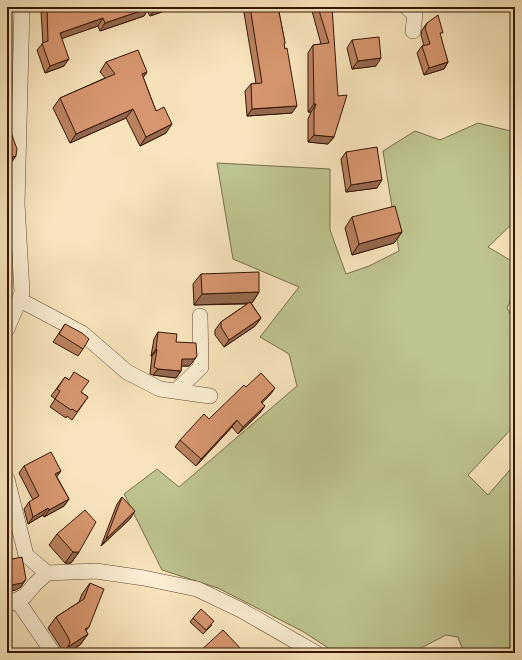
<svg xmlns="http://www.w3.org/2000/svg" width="522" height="660" font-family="'EB Garamond',serif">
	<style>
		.green { fill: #bec490; stroke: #7a6e4c }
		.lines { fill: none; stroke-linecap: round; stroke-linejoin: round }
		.minor-casing { stroke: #664a35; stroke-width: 16 }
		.minor { stroke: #faedd3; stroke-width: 15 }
		.wall { fill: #b9815f; stroke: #351708 }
		.shaded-wall { fill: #96694e; stroke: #351708 }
		.building { fill: #d7966f; stroke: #351708 }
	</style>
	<rect width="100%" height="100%" fill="#f8e4bc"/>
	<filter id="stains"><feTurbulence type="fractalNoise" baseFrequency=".005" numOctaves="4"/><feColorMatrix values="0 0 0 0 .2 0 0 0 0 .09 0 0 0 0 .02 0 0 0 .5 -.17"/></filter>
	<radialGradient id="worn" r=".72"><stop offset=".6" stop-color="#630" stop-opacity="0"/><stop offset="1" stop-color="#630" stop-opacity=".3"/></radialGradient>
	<path class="green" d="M478,123L515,132V221L488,247L515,263V291L507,308L515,322V425L468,475L488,495L515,464V653H464L458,637L446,635L419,649L415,653H336L302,631L218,588L162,570L124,494L157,469L179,487L297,386L289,354L260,337L299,287L233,259L217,163L330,169V230L346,274L369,266L399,251L383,151L415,131L440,140Z"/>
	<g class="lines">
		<defs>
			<path id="minor" d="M406,7L415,14L413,31
				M20,300L82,333L127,372L160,389L210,396
				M7,329L22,293L17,204L22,7
				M176,391L201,367L200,316
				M7,479L26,555L47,573
				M17,600L53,653
				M7,605L25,596L35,584L47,573L96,571L144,578L197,589L241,610L316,653"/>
		</defs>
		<use href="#minor" class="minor-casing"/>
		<use href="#minor" class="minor"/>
	</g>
	<path class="wall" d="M45,7H176L150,16L147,11L144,16L100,31L98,26L62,38L64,66L45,73L37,50L43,43L41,12Z
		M243,7H278L285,43L284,45L292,113L247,116L245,91L251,84L256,83Z
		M315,7H332L334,137L328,144L308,142V119L311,112H308V53L313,45L321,44L312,11Z
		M427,23L440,36L448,62L444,69L424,75L417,53L422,46H424L421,35L422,30Z
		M352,40L376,66L352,69L347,48Z
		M106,62L147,72L143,77L156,111L166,133L140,146L126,118L70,143L53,108L60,98L105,78L100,72Z
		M346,152L377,188L346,192L341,159Z
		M352,217L402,232L394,243L352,255L345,228Z
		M201,274L259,292L252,303H251L261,318L255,326L224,347L215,335V330L221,322L247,304L194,305L193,284Z
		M65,324L83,349L78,356L53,342Z
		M158,332L176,342L192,363L189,366H181V371L176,378L153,375L150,374L152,356H151L154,339Z
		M65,377L81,392L88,397L72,420L67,416L66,418L50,407L55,399L51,396Z
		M246,387L270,395L262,403L260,413L238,434L232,427L196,466L175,447L180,440L209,419Z
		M24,466L57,477L69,499L64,506L44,517L43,515L28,524L24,509L29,502L33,500L19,473Z
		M122,497L130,519L101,546L117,504Z
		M57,534L79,552L71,563H65L49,545Z
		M90,583L89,627L86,631L88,634L80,645L67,653H62L61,648L48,628L56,617L79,602L82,594Z
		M193,618L212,625L203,634L190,622Z"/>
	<path class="shaded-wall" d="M160,7H176L150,16L155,9Z
		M149,8L144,16L100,31L105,23Z
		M103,18L98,26L55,41L60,33Z
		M381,58L376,66L352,69L358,61Z
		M69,59L64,66L45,73L50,66Z
		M448,62L444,69L424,75L429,68Z
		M147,72L141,81L142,74Z
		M314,104H316L311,112H308Z
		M297,106L292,113L247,116L252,109Z
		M133,109L126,118L70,143L76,134Z
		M172,124L166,133L140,146L146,137Z
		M314,135L334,137L328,144L308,142Z
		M16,156L9,166L7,167V159Z
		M382,180L377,188L346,192L351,185Z
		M402,232L394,243L352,255L359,244Z
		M259,292L252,303L194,305L202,294Z
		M261,318L255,326L224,347L229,340Z
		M156,349L157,350L152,356H151Z
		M197,356L192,363L189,366H177L182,359Z
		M158,369L181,371L176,378L153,375Z
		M275,388L270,395L256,409L261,402Z
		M265,406L260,413L238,434L243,427Z
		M237,420L232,427L196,466L201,459Z
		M61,471L56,478L55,474Z
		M69,499L64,506L44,517L49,510Z
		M48,508L43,515L28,524L33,517Z
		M135,511L130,519L101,546L106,539Z
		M73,552H79L71,563H65Z
		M26,579L21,587L16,590L7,592V586Z
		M88,634L80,645L67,653H64L68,647Z"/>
	<path class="building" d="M47,7H148L149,8L105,23L103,18L60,33L69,59L50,66L42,43L48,41Z
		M250,7H278L285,43L284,44L285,49L287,48L297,106L252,109L251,84L262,83Z
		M318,7H332L338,96L347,95L334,137L314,135V111L316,104H314L313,45L329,43Z
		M438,15L443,33H440L448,62L429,68L422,46L430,44L425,28L427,23Z
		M379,37L381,58L358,61L352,40Z
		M138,50L147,72L142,74L156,111L164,107L172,124L146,137L133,109L76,134L60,98L115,74L106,62Z
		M8,124L17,149L16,156L7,159V125Z
		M377,147L382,180L351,185L346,152Z
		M395,206L402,232L359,244L352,217Z
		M259,272V292L202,294L201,274Z
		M250,302L261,318L229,340L221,327V322Z
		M65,324L82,333L89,339L83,349L59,334Z
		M158,332L177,334L176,342L196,343L197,356L194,359H182L181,371L158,369L154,367L157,350L156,349Z
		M74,372L89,381L81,392L88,397L77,412L72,409L71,410L55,399L60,391L57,389L65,377L69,380Z
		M261,373L275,388L261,402L265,406L243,427L237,420L201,459L180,440L204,414L209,419L244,385L246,387Z
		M51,452L61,471L55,474L69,499L49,510L48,508L33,517L29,502L39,496L24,466Z
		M122,497L135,511L106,539Z
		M85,510L96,522L79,552H73L57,534Z
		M22,557L26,579L22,583L7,586V560Z
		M90,583L104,589L89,627L85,629L88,634L68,647L70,642L68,637L56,617L84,599Z
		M201,609L214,621L206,630L193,618Z
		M223,630L242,650L239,653H198Z"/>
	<rect width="522" height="660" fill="none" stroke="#f8e4bc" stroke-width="24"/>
	<rect x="8" y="8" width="506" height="644" fill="none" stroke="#351708" stroke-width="2"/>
	<rect x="12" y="12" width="498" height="636" fill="none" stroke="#351708"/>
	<rect width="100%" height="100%" filter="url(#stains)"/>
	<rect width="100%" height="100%" fill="url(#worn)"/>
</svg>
